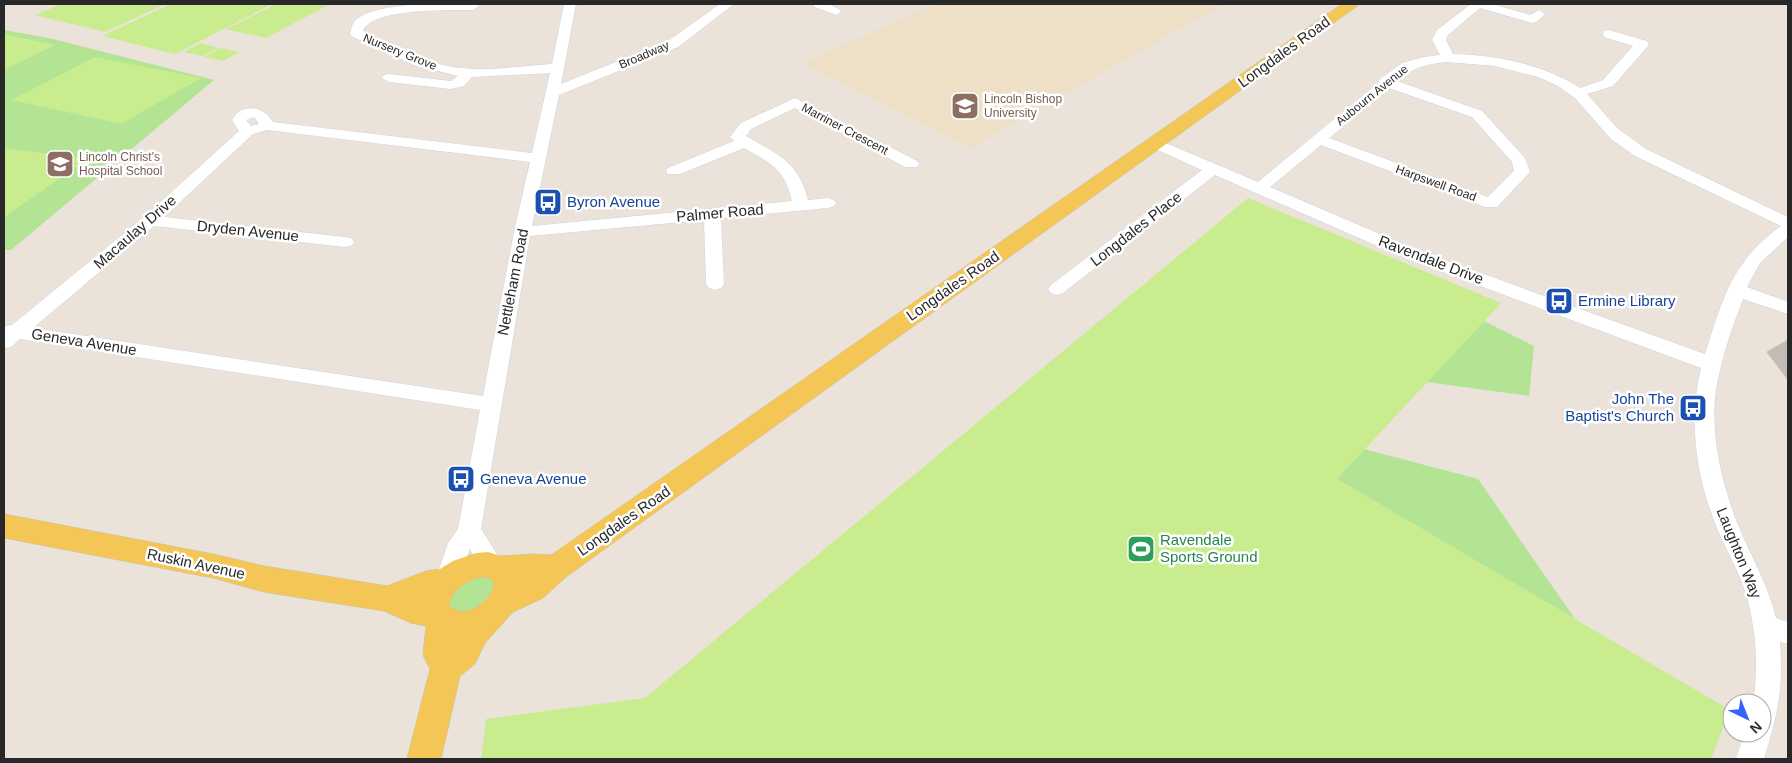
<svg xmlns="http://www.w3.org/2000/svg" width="1792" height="763" font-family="Helvetica,sans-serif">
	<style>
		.education { fill: #eedfc7 }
		.green { fill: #b3e493 }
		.pitch { fill: #c9ec8e }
		.building { fill: #c3bcb6; stroke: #c6beb3 }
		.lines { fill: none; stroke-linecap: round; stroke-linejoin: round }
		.minor-casing { stroke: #ced3e2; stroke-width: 1 }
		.major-casing { stroke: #c3c3c3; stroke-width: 1 }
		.minor { fill: #fff; fill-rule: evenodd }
		.major { fill: #f4c655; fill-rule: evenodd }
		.labels { text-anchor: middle; stroke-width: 5; stroke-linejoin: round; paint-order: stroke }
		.far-street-label { font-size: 12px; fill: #282828; stroke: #fff }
		.far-education-label { font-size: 12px; fill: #785e54; stroke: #fff; text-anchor: start }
		.street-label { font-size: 15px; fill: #282828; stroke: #fff }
		.transit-label { font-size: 15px; fill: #164399; stroke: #fff; text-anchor: start }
		.leisure-label { font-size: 15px; fill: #27864d; stroke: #fff; text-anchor: start }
	</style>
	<rect width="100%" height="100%" fill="#ebe2d9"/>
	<path class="education" d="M936,4H1224L970,148L802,63Z"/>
	<path class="green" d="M4,30L49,38L214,80L11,250H4Z
		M1484,321L1534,346L1529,396L1427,382Z
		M1364,449L1478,479L1575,619L1337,479Z
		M473,574L492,577L498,592L469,616L449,609L447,597Z"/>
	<path class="pitch" d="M62,4H165L105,32L35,15Z
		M171,4H272L175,54L102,36Z
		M276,4H330L266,38L226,29Z
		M4,34L55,45L4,70Z
		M201,43L219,48L202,56L184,52Z
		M221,48L239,52L223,61L204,57Z
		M95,57L201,78L121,124L11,100Z
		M4,148L88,159L4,217Z
		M1248,198L1501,303L1337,479L1730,710L1711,759H481L486,719L645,698Z"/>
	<path class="building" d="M1788,340V380L1767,352Z"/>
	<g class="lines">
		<defs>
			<path id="minor" d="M427,4H478L479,6L473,10C451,10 371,8 363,31C390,44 419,61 448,66C482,73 518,66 552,64L564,4H576L561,84L668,41L720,4H734L678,47L559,95L532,226L792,201C785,169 771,163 744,148L680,174H668L666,171L668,168L734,141L730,137L741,123L795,98L917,161L919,164L917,167H905L795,108L751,129L746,136C777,154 799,162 808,200L828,198L834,200L836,203L834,206L828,208L721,218L724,284L721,288L715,290L709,288L706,284L704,220L530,236L481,529L504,565L500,572C481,579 478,563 470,549L456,585L448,588L440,585L436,578L448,543L458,529L480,410L20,339L11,347L4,348V326L12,325L144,217L239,131L232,120C241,102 264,106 273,122L532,153L550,73L472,77L464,86L451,89L389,82L382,78L384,75L389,74L451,81L458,76L414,65L351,36L350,33C351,30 352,25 354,22C367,7 408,5 427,4ZM254,117L259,124L251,126L246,120ZM267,130L530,162L514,232L483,396L33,328L154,226L345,247L351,246L354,242L351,238L345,237L164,217L253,134Z
				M813,4H829L842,11L836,15L815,7Z
				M1471,4H1492L1530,15L1539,10L1545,14L1536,22L1532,23L1480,8L1448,35L1446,40L1453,54C1496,55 1543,64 1580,88L1603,80L1633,46L1604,37L1603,34L1604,31L1609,30L1647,41L1649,44L1647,47L1613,86L1587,94L1617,128L1646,149L1788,217V237L1760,263L1747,287L1788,302V314L1743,299C1732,328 1721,359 1716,390C1710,432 1721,480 1736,520C1749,554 1768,583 1776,618L1788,622V644L1780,642C1784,690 1777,715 1764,759H1736L1744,733H1762V703H1753C1759,667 1756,629 1746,594C1739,571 1726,550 1717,528C1696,478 1688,420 1701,368L1405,258L1215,175L1063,293L1057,295L1051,293L1048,289L1051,285L1202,170L1151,147L1148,144L1151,141H1161L1258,182L1378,83L1380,79L1402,63L1424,57L1440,55L1432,40L1437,30ZM1446,62L1495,66L1538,77L1558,86L1575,98L1611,139L1635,156L1781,226C1731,262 1723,299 1705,354L1417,250L1270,187L1321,145L1485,207H1497L1530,172L1525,158L1482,111L1397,81C1414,67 1423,65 1446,62ZM1389,88L1472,117L1512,162L1514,171L1488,197L1329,138Z"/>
			<path id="major" d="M1342,4H1360L566,577L543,598L513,612L485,643L475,664L460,676L441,759H407L430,669L423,655L426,626L411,623L384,611L264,592L213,578L4,538V514L213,554L264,566L387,586L426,571L440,569L453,561L476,553L488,552L501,556L535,554L551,555ZM486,577L494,582C492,599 478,609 462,612L449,606C451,589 470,578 486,577Z"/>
		</defs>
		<use href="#minor" class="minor-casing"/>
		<use href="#major" class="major-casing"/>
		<use href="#minor" class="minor"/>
		<use href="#major" class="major"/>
	</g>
	<defs>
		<symbol id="university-square" viewBox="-11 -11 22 22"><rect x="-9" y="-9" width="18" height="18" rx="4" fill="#8d6e63" stroke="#fff"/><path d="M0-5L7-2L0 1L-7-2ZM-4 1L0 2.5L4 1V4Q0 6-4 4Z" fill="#fff"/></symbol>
		<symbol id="school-square" viewBox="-11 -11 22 22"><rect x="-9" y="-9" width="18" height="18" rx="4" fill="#8d6e63" stroke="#fff"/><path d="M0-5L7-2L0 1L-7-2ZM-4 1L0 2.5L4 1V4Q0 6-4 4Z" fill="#fff"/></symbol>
		<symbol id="bus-square" viewBox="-11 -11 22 22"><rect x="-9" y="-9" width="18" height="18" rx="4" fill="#1a4fb4" stroke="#fff"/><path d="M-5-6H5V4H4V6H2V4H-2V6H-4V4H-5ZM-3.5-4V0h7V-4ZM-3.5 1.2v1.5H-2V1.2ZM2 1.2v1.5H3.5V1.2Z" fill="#fff"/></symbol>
		<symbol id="stadium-square" viewBox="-11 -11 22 22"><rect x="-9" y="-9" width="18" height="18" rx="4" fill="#2e9e5b" stroke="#fff"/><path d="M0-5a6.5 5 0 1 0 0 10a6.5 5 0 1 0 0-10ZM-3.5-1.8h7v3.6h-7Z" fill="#fff"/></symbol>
	</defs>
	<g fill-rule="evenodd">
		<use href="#university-square" x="949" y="90" width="32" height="32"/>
		<use href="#school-square" x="44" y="148" width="32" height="32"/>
		<use href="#bus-square" x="532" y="186" width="32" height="32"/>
		<use href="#bus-square" x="1543" y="285" width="32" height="32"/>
		<use href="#bus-square" x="1677" y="392" width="32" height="32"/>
		<use href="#bus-square" x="445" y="463" width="32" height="32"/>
		<use href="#stadium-square" x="1125" y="533" width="32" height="32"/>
	</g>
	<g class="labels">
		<g class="far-street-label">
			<text transform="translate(400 52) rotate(22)" y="4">Nursery Grove</text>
			<text transform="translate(644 55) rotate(-23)" y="4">Broadway</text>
			<text transform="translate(1372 95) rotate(-39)" y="4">Aubourn Avenue</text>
			<text transform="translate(845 129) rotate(28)" y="4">Marriner Crescent</text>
			<text transform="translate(1436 183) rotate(20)" y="4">Harpswell Road</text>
		</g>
		<g class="far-education-label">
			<text x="984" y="103">Lincoln Bishop<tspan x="984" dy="14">University</tspan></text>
			<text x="79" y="161">Lincoln Christ's<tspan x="79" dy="14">Hospital School</tspan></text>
		</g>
		<g class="street-label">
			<text transform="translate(1284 52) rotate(-36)" y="5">Longdales Road</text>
			<text transform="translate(720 213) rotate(-5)" y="5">Palmer Road</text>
			<text transform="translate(1136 229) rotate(-38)" y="5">Longdales Place</text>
			<text transform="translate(248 231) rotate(6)" y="5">Dryden Avenue</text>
			<text transform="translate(135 232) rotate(-41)" y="5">Macaulay Drive</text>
			<text transform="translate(1431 260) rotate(21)" y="5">Ravendale Drive</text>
			<text transform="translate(513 282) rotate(-79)" y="5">Nettleham Road</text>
			<text transform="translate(953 286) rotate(-35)" y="5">Longdales Road</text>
			<text transform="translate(84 342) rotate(9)" y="5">Geneva Avenue</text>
			<text transform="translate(624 521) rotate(-35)" y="5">Longdales Road</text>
			<text transform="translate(1739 553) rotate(68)" y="5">Laughton Way</text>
			<text transform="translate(196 564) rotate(12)" y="5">Ruskin Avenue</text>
		</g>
		<g class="transit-label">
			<text x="567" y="207">Byron Avenue</text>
			<text x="1578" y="306">Ermine Library</text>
			<text x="1674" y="404" text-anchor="end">John The<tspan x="1674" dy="17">Baptist's Church</tspan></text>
			<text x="480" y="484">Geneva Avenue</text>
		</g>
		<g class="leisure-label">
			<text x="1160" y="545">Ravendale<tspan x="1160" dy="17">Sports Ground</tspan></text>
		</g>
	</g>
	<rect width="1792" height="763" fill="none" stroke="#282828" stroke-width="10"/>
	<g transform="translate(1747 718) rotate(137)"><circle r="24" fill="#ffffff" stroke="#a9a9a9"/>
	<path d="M0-4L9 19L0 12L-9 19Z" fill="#3364fe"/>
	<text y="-8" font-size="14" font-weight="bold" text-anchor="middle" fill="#282828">N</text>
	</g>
</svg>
